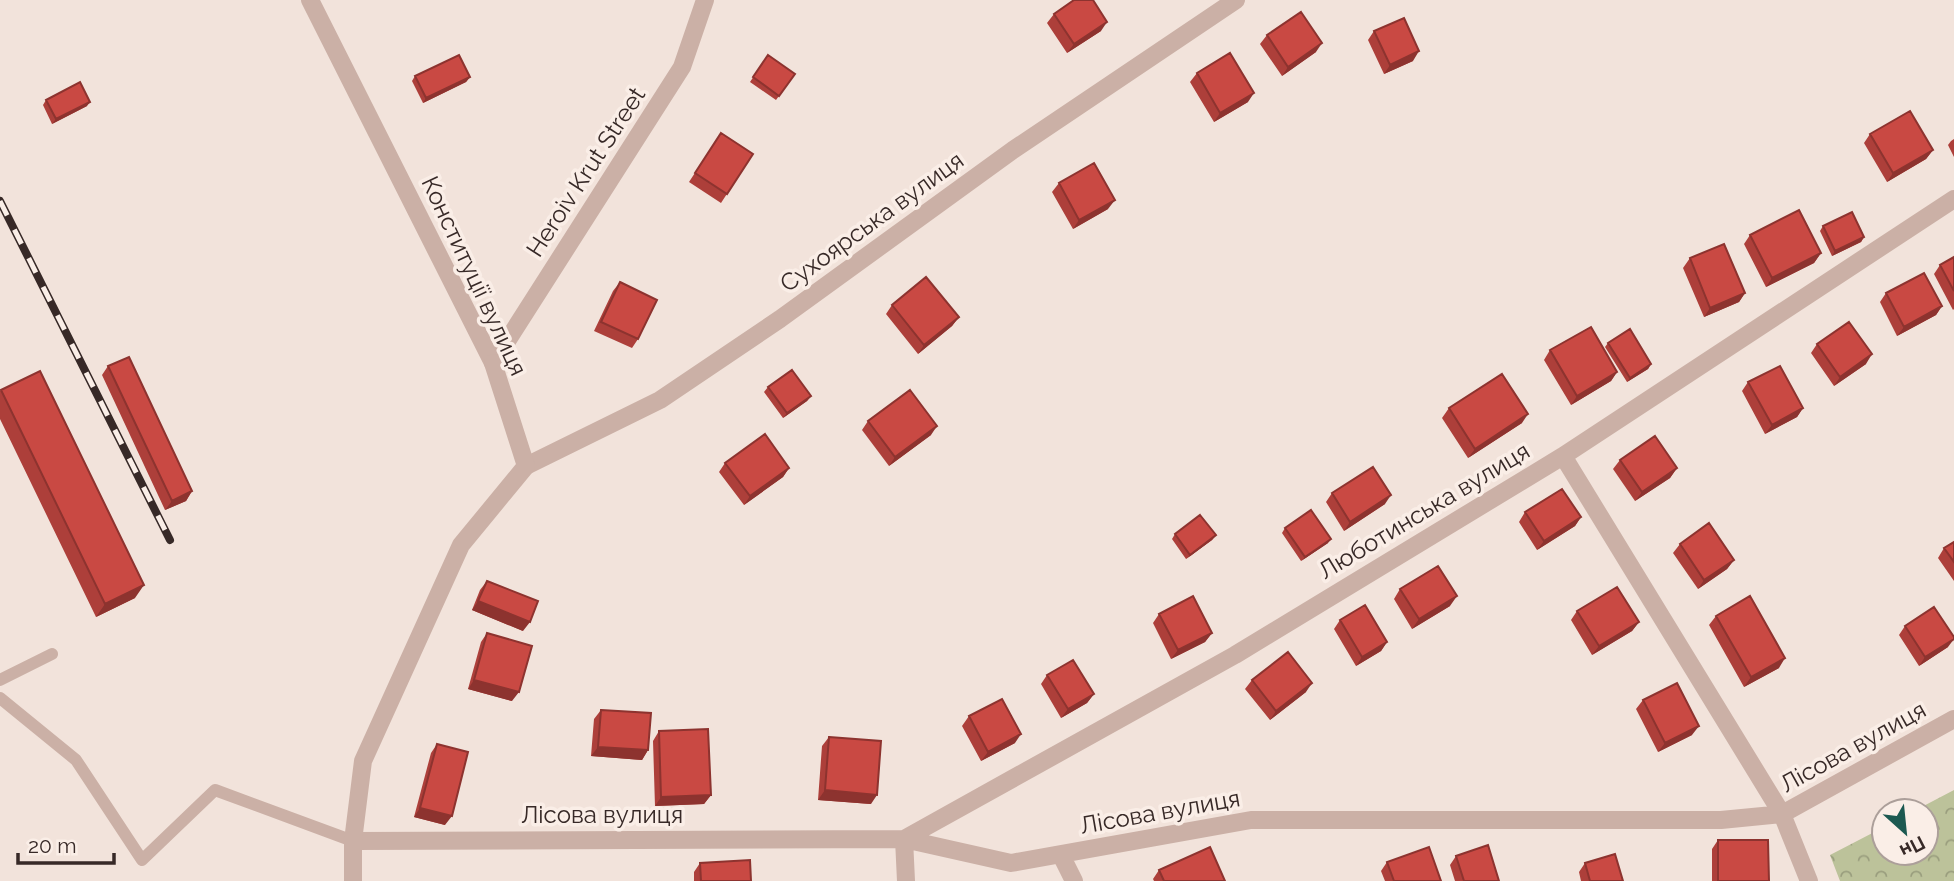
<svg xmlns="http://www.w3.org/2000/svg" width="1954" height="881" font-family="Raleway,sans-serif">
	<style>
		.forest { fill: url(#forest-crowns) }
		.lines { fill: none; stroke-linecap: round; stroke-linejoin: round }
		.service { stroke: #cbb0a6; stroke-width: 12 }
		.minor { stroke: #cbb0a6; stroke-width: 18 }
		.tertiary { stroke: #cbb0a6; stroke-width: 18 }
		.rail-casing { stroke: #372927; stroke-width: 8 }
		.rail { stroke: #faeee7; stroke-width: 5; stroke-dasharray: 16; stroke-linecap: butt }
		.wall { fill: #ad3f3a }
		.shaded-wall { fill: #8d332f }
		.building { fill: #c94943; stroke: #8d332f; stroke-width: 2 }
		.labels { text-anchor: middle; stroke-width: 7; stroke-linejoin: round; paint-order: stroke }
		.street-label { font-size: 24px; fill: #372927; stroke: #faeee7 }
	</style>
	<defs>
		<pattern id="forest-crowns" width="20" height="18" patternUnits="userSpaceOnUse" patternTransform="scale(1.75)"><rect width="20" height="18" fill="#bcc29a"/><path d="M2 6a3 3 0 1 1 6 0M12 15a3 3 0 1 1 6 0" fill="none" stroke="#9a9e7e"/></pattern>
	</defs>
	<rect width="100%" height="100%" fill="#f2e3db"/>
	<path class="forest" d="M1954,790V881H1840L1830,855L1884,827V853H1926V811H1914Z"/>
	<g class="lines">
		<path class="service" d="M0,680L52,654
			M0,698L76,760L142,860L215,790L353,841"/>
		<path class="minor" d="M310,0L493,363
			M493,363L682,67L705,0
			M1563,456L1782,814L1809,881
			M526,466L660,400L780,319L1013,150L1236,0
			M353,841L904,839L1011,863L1251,820H1721L1782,814L1954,719
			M1061,855L1074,881
			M906,881L904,839L1235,655L1563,456L1954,199"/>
		<path class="tertiary" d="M353,881V841L363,761L461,545L526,466L493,363"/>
		<defs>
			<path id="rail" d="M0,201L170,540"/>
		</defs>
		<use href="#rail" class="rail-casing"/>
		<use href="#rail" class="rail"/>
	</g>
	<path class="wall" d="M1054,14L1101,31L1067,53L1047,23Z
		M1374,31L1413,61L1384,74L1368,40Z
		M1267,35L1316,52L1282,76L1260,44Z
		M768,55L795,74L776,100L750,82Z
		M1197,73L1248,102L1214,122L1190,82Z
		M415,76L470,77L466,82L423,103L412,81Z
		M46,100L87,106L52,124L43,105Z
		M721,133L753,154L721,203L689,182Z
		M1870,134L1933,150L1926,159L1887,182L1864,143Z
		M1954,139V157L1948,145L1951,141Z
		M1059,183L1108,209L1073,229L1052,192Z
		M1823,226L1864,237L1861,242L1832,256L1820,231Z
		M1750,235L1821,253L1814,263L1766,287L1744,244Z
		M1954,257V309L1953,310L1934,274L1940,265Z
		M1690,258L1745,293L1739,302L1704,317L1683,268Z
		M620,282L638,339L632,348L594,331L613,291Z
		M1886,293L1942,306L1936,315L1897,336L1880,302Z
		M892,305L959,317L952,326L918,354L886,314Z
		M1608,343L1651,364L1648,369L1627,382L1605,347Z
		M1817,344L1866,364L1834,386L1811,353Z
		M1550,350L1617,372L1611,381L1571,405L1544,360Z
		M108,366L192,491L186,501L165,510L102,375Z
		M1748,382L1803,408L1797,417L1765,434L1742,391Z
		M768,387L811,396L807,401L783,418L764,392Z
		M1,390L135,598L96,617L0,419V391Z
		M1449,408L1522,423L1468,458L1442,418Z
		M868,421L931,435L889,466L862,430Z
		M1620,460L1677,468L1670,478L1635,501L1613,469Z
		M725,463L789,468L783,477L744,505L719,472Z
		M1332,493L1385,504L1344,531L1326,502Z
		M1525,512L1581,517L1575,526L1537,550L1519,522Z
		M1285,528L1328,543L1301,561L1282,533Z
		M1175,534L1216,535L1212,540L1186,559L1172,539Z
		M1954,542V581L1938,558L1944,548Z
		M1680,544L1734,560L1727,569L1698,589L1673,553Z
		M487,581L523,631L472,610L480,590Z
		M1400,589L1450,606L1412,629L1394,599Z
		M1577,611L1639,622L1632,631L1592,655L1571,620Z
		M1159,614L1212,633L1205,642L1171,659L1153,623Z
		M1716,616L1779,668L1744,687L1709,625Z
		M1340,620L1387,642L1381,651L1356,666L1334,629Z
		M1905,626L1948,647L1919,666L1899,635Z
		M487,633L512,701L468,689L481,642Z
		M1047,675L1094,694L1087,703L1061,718L1041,684Z
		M1252,680L1306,692L1270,720L1245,689Z
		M1643,700L1692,735L1658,752L1636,709Z
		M601,710L648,750L642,760L591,756L594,719Z
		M969,716L1015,743L981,761L962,726Z
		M659,731L711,795L704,804L655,806L653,741Z
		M829,737L871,804L818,800L822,746Z
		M437,744L445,825L414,817L431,753Z
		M1718,840L1769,881H1712V849Z
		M1456,856L1499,881H1455L1450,865Z
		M1387,862L1441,881H1385L1381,871Z
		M700,863L751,881H694V872Z
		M1585,863L1623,881H1581L1579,872Z
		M1159,870L1225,881H1154L1153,879Z"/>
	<path class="shaded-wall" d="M1107,22L1101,31L1067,53L1074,44Z
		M1322,43L1316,52L1282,76L1288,67Z
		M1419,51L1413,61L1384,74L1390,65Z
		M470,77L466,82L423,103L426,98Z
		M1254,93L1248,102L1214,122L1220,113Z
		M90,102L87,106L52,124L56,119Z
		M1933,150L1926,159L1887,182L1893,173Z
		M1115,200L1108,209L1073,229L1079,220Z
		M1864,237L1861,242L1832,256L1835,251Z
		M1821,253L1814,263L1766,287L1772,278Z
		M1745,293L1739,302L1704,317L1710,308Z
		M1942,306L1936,315L1897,336L1904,327Z
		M959,317L952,326L918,354L924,345Z
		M1872,354L1866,364L1834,386L1840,377Z
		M1651,364L1648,369L1627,382L1630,378Z
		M1617,372L1611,381L1571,405L1577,396Z
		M811,396L807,401L783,418L787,413Z
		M1803,408L1797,417L1765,434L1772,425Z
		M1528,414L1522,423L1468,458L1475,449Z
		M937,426L931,435L889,466L895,457Z
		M789,468L783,477L744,505L750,496Z
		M1677,468L1670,478L1635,501L1642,492Z
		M192,491L186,501L165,510L172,501Z
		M1391,495L1385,504L1344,531L1350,522Z
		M1581,517L1575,526L1537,550L1544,541Z
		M1216,535L1212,540L1186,559L1190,555Z
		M1331,539L1328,543L1301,561L1305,557Z
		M1734,560L1727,569L1698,589L1704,580Z
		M144,585L135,598L96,617L105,604Z
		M1457,596L1450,606L1412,629L1419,619Z
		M478,601L530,622L523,631L472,610Z
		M1639,622L1632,631L1592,655L1599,646Z
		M1212,633L1205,642L1171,659L1178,650Z
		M1954,639L1948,647L1919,666L1925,657Z
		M1387,642L1381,651L1356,666L1362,657Z
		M1785,658L1779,668L1744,687L1751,677Z
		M474,680L519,692L512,701L468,689Z
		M1312,683L1306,692L1270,720L1276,711Z
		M1094,694L1087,703L1061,718L1068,709Z
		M1699,726L1692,735L1658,752L1665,743Z
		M1021,734L1015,743L981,761L988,752Z
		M598,747L648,750L642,760L591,756Z
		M825,790L877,795L871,804L818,800Z
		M711,795L704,804L655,806L661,797Z
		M420,808L452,816L445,825L414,817Z"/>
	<path class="building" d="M1074,0H1093L1107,22L1074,44L1054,14Z
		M1301,12L1322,43L1288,67L1267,35Z
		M1404,18L1419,51L1390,65L1374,31Z
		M1230,53L1254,93L1220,113L1197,73Z
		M459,55L470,77L426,98L415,76Z
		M768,55L795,74L779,96L753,77Z
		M80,82L90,102L56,119L46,100Z
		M1910,111L1933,150L1893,173L1870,134Z
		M721,133L753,154L727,194L695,173Z
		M1094,163L1115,200L1079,220L1059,183Z
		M1799,210L1821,253L1772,278L1750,235Z
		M1852,212L1864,237L1835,251L1823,226Z
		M1724,244L1745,293L1710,308L1690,258Z
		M1954,257V291L1940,265Z
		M1924,273L1942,306L1904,327L1886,293Z
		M926,277L959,317L924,345L892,305Z
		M620,282L657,300L638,339L601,322Z
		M1849,322L1872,354L1840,377L1817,344Z
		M1591,327L1617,372L1577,396L1550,350Z
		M1630,329L1651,364L1630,378L1608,343Z
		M129,357L192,491L172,501L108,366Z
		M1780,366L1803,408L1772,425L1748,382Z
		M792,370L811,396L787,413L768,387Z
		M40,371L144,585L105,604L1,390Z
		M1502,374L1528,414L1475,449L1449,408Z
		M910,390L937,426L895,457L868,421Z
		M765,434L789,468L750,496L725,463Z
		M1655,436L1677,468L1642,492L1620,460Z
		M1373,467L1391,495L1350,522L1332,493Z
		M1562,489L1581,517L1544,541L1525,512Z
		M1311,510L1331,539L1305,557L1285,528Z
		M1200,515L1216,535L1190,555L1175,534Z
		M1709,523L1734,560L1704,580L1680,544Z
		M1954,542V562L1944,548Z
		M1438,566L1457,596L1419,619L1400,589Z
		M487,581L538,601L530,622L478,601Z
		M1617,587L1639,622L1599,646L1577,611Z
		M1193,596L1212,633L1178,650L1159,614Z
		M1750,596L1785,658L1751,677L1716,616Z
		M1365,605L1387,642L1362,657L1340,620Z
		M1934,607L1954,637V639L1925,657L1905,626Z
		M487,633L532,646L519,692L474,680Z
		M1288,652L1312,683L1276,711L1252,680Z
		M1073,660L1094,694L1068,709L1047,675Z
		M1677,683L1699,726L1665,743L1643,700Z
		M1002,699L1021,734L988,752L969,716Z
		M601,710L651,713L648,750L598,747Z
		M708,729L711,795L661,797L659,731Z
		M829,737L881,741L877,795L825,790Z
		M437,744L468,752L452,816L420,808Z
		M1718,840H1768L1769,881H1718Z
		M1488,845L1499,881H1464L1456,856Z
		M1210,847L1225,881H1164L1159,870Z
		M1429,847L1441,881H1394L1387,862Z
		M1615,854L1623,881H1590L1585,863Z
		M750,860L751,881H701L700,863Z"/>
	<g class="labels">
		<g class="street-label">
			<text transform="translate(586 172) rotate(-57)" y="8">Heroiv Krut Street</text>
			<text transform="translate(872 222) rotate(-36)" y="8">Сухоярська вулиця</text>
			<text transform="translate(474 276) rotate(65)" y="8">Конституції вулиця</text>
			<text transform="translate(1424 511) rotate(-31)" y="8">Люботинська вулиця</text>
			<text transform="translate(1853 747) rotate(-29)" y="8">Лісова вулиця</text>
			<text transform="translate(1160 812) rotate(-10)" y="8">Лісова вулиця</text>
			<text x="602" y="823">Лісова вулиця</text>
		</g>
	</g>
	<g transform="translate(1905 832) rotate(153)"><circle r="33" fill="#faeee7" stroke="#ac9f9a" stroke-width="2"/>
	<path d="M0-5L12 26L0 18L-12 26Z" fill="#1c5951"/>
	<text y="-10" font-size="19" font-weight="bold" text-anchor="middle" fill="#372927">Пн</text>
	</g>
	<path d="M18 853v10h96v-10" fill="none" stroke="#372927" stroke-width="3.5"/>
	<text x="28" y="853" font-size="21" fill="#372927" stroke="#faeee7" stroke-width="5" paint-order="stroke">20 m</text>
</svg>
